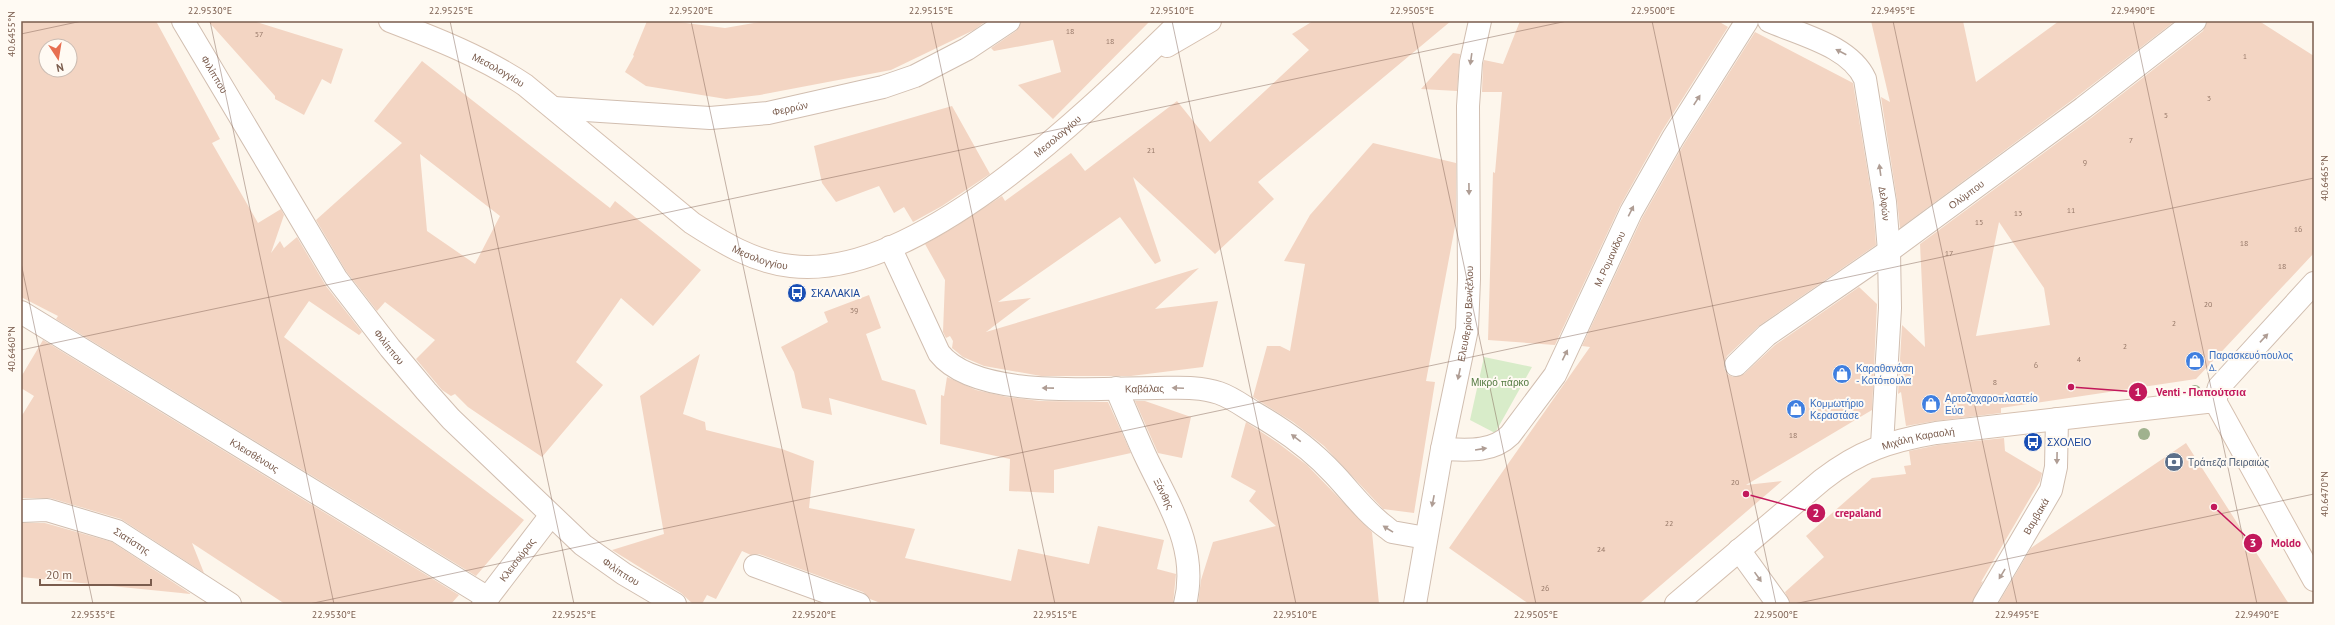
<svg xmlns="http://www.w3.org/2000/svg" width="2335" height="625" font-family="'PT Sans',sans-serif">
	<style>
		.green { fill: #d8ecc9 }
		.building { fill: #f3d5c3; fill-rule: evenodd }
		.lines { fill: none; stroke-linecap: round; stroke-linejoin: round }
		.street-casing { stroke: #d1beb0; stroke-width: 24 }
		.secondary-casing { stroke: #d6c0b0; stroke-width: 24 }
		.street { stroke: #fff; stroke-width: 22 }
		.secondary { stroke: #fff; stroke-width: 22 }
		.tree { fill: #a0b28e }
		.oneway { fill: #af9d94 }
		.ticks { fill: none; stroke: #7a5c4d; stroke-width: 1; stroke-opacity: 0.45 }
		.labels { text-anchor: middle; stroke-width: 4; stroke-linejoin: round; paint-order: stroke }
		.number-label { font-size: 8px; fill: #987a6a }
		.street-label { font-size: 10px; fill: #7a5c4d; stroke: #fffaf3 }
		.transit-label { font-size: 10px; fill: #164399; stroke: #fffaf3; text-anchor: start }
		.shop-label { font-size: 10px; fill: #366cbe; stroke: #fffaf3; text-anchor: start }
		.park-label { font-size: 10px; fill: #537a41; stroke: #fffaf3 }
		.service-label { font-size: 10px; fill: #4e5e75; stroke: #fffaf3; text-anchor: start }
		.leader { fill: none; stroke: #c2185b; stroke-width: 1.5 }
		.callout-dot { fill: #c2185b; stroke: #fffaf3; stroke-width: 1.5 }
		.mark-label { font-size: 12px; text-anchor: middle; font-weight: bold; fill: #fff }
		.callout-label { font-size: 11px; text-anchor: middle; font-weight: bold; fill: #c2185b; stroke: #fffaf3; stroke-width: 4; stroke-linejoin: round; paint-order: stroke }
		.neatline { fill: none; stroke: #7a5c4d; stroke-width: 1.5 }
		.ticks-label { font-size: 10px; text-anchor: middle; fill: #7a5c4d }
	</style>
	<rect width="100%" height="100%" fill="#fdf6ec"/>
	<path class="green" d="M1484,357L1532,367L1495,433L1470,420Z"/>
	<path class="building" d="M21,21H156L220,139L212,143L258,223L281,209L284,215L271,253L280,241L284,248L297,237L326,286L362,332L359,335L309,301L284,337L524,520L476,576L56,319L58,316L21,297ZM46,46H70V70H46Z
		M208,21H253L343,49L331,84L322,79L304,115L275,99V96Z
		M647,21H670L725,28L766,21H986L974,30L891,70L760,95L726,99L646,86L625,72L634,56L633,55Z
		M1021,21H1150L1053,119L1018,85L1061,72L1053,40L994,51L991,48L1016,31Z
		M1313,21H1451L1258,182L1274,199L1215,254L1133,177L1161,261L1155,264L1120,217L998,302L1031,298L986,332L1199,268L1155,309L1218,301L1203,367L1131,376H1041L984,366L963,357L952,348L953,341L950,336L946,338L943,332L945,280L925,244L955,227L1002,196L1005,201L1071,153L1085,171L1177,101L1210,142L1309,50L1292,34Z
		M1520,21H1718L1728,27L1662,131L1620,206L1555,345L1488,340L1493,172L1495,173L1502,92H1482L1483,64L1484,60L1503,64Z
		M1871,21H1963L1976,82L2059,21H2175L2075,98L1900,228L1897,200L1881,97L1890,102Z
		M2207,21H2259L2314,56V253L2196,379L2001,408V413L1935,421L1906,426L1901,392L1898,394L1902,325L1925,347L1920,244L2091,118L2203,31ZM1999,222L2044,288L2050,325L1976,336Z
		M1755,32L1853,83L1873,204L1876,245L1760,325L1727,356L1724,362V368L1727,374L1733,377L1744,374L1775,345L1859,287L1877,304L1872,410L1746,485L1782,481L1639,604H1529L1449,548L1590,347L1582,346L1642,218L1684,144Z
		M1453,53L1460,54L1457,91L1421,89Z
		M422,61L610,208L615,201L701,270L653,326L621,298L576,362L603,385L542,457L468,407L455,394L451,396L442,390L416,359L435,340L385,302L377,311L346,271L316,220L402,143L374,121ZM420,154L500,216L475,264L427,231Z
		M952,106L990,174L942,206L913,222L904,207L894,213L879,186L836,202L822,183L814,146Z
		M1373,143L1456,163V221L1426,381L1435,382L1414,513L1383,509L1324,446L1293,422L1253,397L1267,346H1280L1290,351L1305,264L1284,261L1310,215Z
		M869,295L881,328L866,334L882,380L915,390L927,425L829,398L832,415L802,408L794,372L781,347L828,322L824,312Z
		M43,340L459,595L451,604H285L192,543L204,573L121,519L50,498H21V417L34,396L21,388V377Z
		M700,354L683,414L705,422L706,430L782,449L814,461L809,508L915,529L905,558L1011,581L1018,549L1089,564L1098,526L1164,540L1157,569L1176,574L1173,604H883L870,599L863,592L759,554L751,555L742,551L716,599L707,595L702,604H693L681,593L612,550L664,534L640,396Z
		M947,377L976,390L1007,397L1040,401L1108,402L1131,453L1054,470V493L1009,491L1010,459L940,444L941,395L944,396Z
		M1135,401H1145L1191,417L1182,458L1158,453Z
		M1246,422L1278,443L1307,465L1372,532L1379,604H1198L1201,580L1213,542L1276,526L1249,501L1256,491L1231,477Z
		M2004,438L2005,451L2042,473L2040,481L1981,582L1983,581L1972,604H1790L1785,592L1824,557L1806,536L1872,478L1906,474L1904,466L1911,465L1909,451L1938,445Z
		M2186,443L2289,604H1998L2031,548Z
		M21,523H45L112,542L191,594L21,577Z"/>
	<g class="lines">
		<defs>
			<g id="street">
				<path id="s1" d="M183,21L336,278L390,348L426,391L451,419L583,545L624,574L675,604"/>
				<path id="s2" d="M1769,21C1801,35 1850,46 1865,79L1885,202L1889,251L1890,308L1882,445"/>
				<path id="s3" d="M554,108L710,118L768,113L883,87L915,76L967,49L1009,21"/>
				<path id="s4" d="M890,247L939,353C976,400 1099,388 1156,388C1176,388 1199,386 1219,393C1231,397 1242,405 1253,412C1283,429 1310,448 1334,474C1351,492 1366,513 1387,528L1392,532L1426,538"/>
				<path id="s5" d="M21,312L488,598"/>
				<path id="s6" d="M1736,365L1767,335L1889,251L2083,108L2195,21"/>
				<path id="s7" d="M1116,388C1126,411 1135,433 1145,455C1168,504 1199,548 1185,604"/>
				<path d="M2215,401L2219,387L2314,283"/>
				<path id="s8" d="M1442,449C1466,450 1492,453 1510,435L1555,375L1631,212L1673,138L1747,21"/>
				<path id="s9" d="M21,511L47,510L117,531L230,604"/>
				<path d="M1739,550L1778,604"/>
				<path d="M755,566L859,604"/>
				<path id="s10" d="M483,604L551,515"/>
				<path id="s11" d="M1415,604L1442,449L1467,329L1469,279L1468,106L1471,62L1480,21"/>
				<path id="s12" d="M1984,604L2051,490L2056,467L2057,419"/>
			</g>
			<g id="secondary">
				<path id="s13" d="M390,21C437,39 483,57 525,85L692,223C723,243 754,262 791,266C919,282 1096,103 1181,21"/>
				<path d="M1167,46L1210,21"/>
				<path id="s14" d="M1676,604L1822,480C1859,451 1890,441 1936,433L2215,401L2314,580"/>
			</g>
		</defs>
		<use href="#street" class="street-casing"/>
		<use href="#secondary" class="secondary-casing"/>
		<use href="#street" class="street"/>
		<use href="#secondary" class="secondary"/>
	</g>
	<g class="tree">
		<circle cx="2195" cy="391" r="6"/>
		<circle cx="2144" cy="434" r="6"/>
	</g>
	<defs><path id="oneway-solid" d="M-6-.8H1V-3.2L6.5 0L1 3.2V.8H-6Z"/></defs>
	<g class="oneway">
		<use href="#oneway-solid" transform="translate(1841 52) rotate(-153)"/>
		<use href="#oneway-solid" transform="translate(1471 59) rotate(98)"/>
		<use href="#oneway-solid" transform="translate(1697 100) rotate(-57)"/>
		<use href="#oneway-solid" transform="translate(1880 170) rotate(-98)"/>
		<use href="#oneway-solid" transform="translate(1469 189) rotate(89)"/>
		<use href="#oneway-solid" transform="translate(1631 211) rotate(-63)"/>
		<use href="#oneway-solid" transform="translate(2264 338) rotate(-47)"/>
		<use href="#oneway-solid" transform="translate(1565 355) rotate(-64)"/>
		<use href="#oneway-solid" transform="translate(1459 374) rotate(102)"/>
		<use href="#oneway-solid" transform="translate(1048 388) rotate(-179)"/>
		<use href="#oneway-solid" transform="translate(1178 388) rotate(-178)"/>
		<use href="#oneway-solid" transform="translate(1296 438) rotate(-143)"/>
		<use href="#oneway-solid" transform="translate(1481 449) rotate(-9)"/>
		<use href="#oneway-solid" transform="translate(2057 458) rotate(91)"/>
		<use href="#oneway-solid" transform="translate(1433 501) rotate(101)"/>
		<use href="#oneway-solid" transform="translate(1388 529) rotate(-148)"/>
		<use href="#oneway-solid" transform="translate(2002 574) rotate(121)"/>
		<use href="#oneway-solid" transform="translate(1758 577) rotate(55)"/>
	</g>
	<path class="ticks" d="M210,21L334,604M450,21L574,604M691,21L815,604M931,21L1055,604M1172,21L1296,604M1412,21L1536,604M1652,21L1776,604M1893,21L2017,604M2133,21L2257,604M21,34L82,21M21,263L93,604M21,350L1567,21M309,604L2314,178M1794,604L2314,494"/>
	<defs>
		<symbol id="bus-disc" viewBox="-11 -11 22 22"><circle r="9.5" fill="#1a4fb4" stroke="#fffaf3"/><path d="M-5-6H5V4H4V6H2V4H-2V6H-4V4H-5ZM-3.5-4V0h7V-4ZM-3.5 1.2v1.5H-2V1.2ZM2 1.2v1.5H3.5V1.2Z" fill="#fff"/></symbol>
		<symbol id="shop-disc" viewBox="-11 -11 22 22"><circle r="9.5" fill="#3f7fe0" stroke="#fffaf3"/><path d="M-5-2.5h2.3a2.7 3.5 0 0 1 5.4 0H5L5.5 6h-11ZM-1.5-2.5h3a1.5 2.3 0 0 0-3 0Z" fill="#fff"/></symbol>
		<symbol id="bank-disc" viewBox="-11 -11 22 22"><circle r="9.5" fill="#5c6f8a" stroke="#fffaf3"/><path d="M-6-4H6V4H-6ZM0-2.3a2.3 2.3 0 1 0 0 4.6a2.3 2.3 0 1 0 0-4.6Z" fill="#fff"/></symbol>
	</defs>
	<g fill-rule="evenodd">
		<use href="#bus-disc" x="786" y="282" width="22" height="22"/>
		<use href="#shop-disc" x="2184" y="350" width="22" height="22"/>
		<use href="#shop-disc" x="1831" y="363" width="22" height="22"/>
		<use href="#shop-disc" x="1920" y="393" width="22" height="22"/>
		<use href="#shop-disc" x="1785" y="398" width="22" height="22"/>
		<use href="#bus-disc" x="2022" y="431" width="22" height="22"/>
		<use href="#bank-disc" x="2163" y="451" width="22" height="22"/>
	</g>
	<g class="labels">
		<g class="number-label">
			<text x="1070" y="34">18</text>
			<text x="259" y="37">57</text>
			<text x="1110" y="44">18</text>
			<text x="2245" y="59">1</text>
			<text x="2209" y="101">3</text>
			<text x="2166" y="118">5</text>
			<text x="2131" y="143">7</text>
			<text x="1151" y="153">21</text>
			<text x="2085" y="165">9</text>
			<text x="2071" y="213">11</text>
			<text x="2018" y="216">13</text>
			<text x="1979" y="225">15</text>
			<text x="2298" y="232">16</text>
			<text x="2244" y="246">18</text>
			<text x="1949" y="256">17</text>
			<text x="2282" y="269">18</text>
			<text x="2208" y="307">20</text>
			<text x="854" y="313">39</text>
			<text x="2174" y="326">2</text>
			<text x="2125" y="349">2</text>
			<text x="2079" y="362">4</text>
			<text x="2036" y="368">6</text>
			<text x="1995" y="385">8</text>
			<text x="1793" y="438">18</text>
			<text x="1735" y="485">20</text>
			<text x="1669" y="526">22</text>
			<text x="1601" y="552">24</text>
			<text x="1545" y="591">26</text>
		</g>
		<g class="street-label">
			<text dy="4" stroke="none"><textPath href="#s13" startOffset="119">Μεσολογγίου</textPath></text>
			<text dy="4" stroke="none"><textPath href="#s1" startOffset="62">Φιλίππου</textPath></text>
			<text dy="4" stroke="none"><textPath href="#s3" startOffset="237">Φερρών</textPath></text>
			<text dy="4" stroke="none"><textPath href="#s13" startOffset="779">Μεσολογγίου</textPath></text>
			<text dy="4" stroke="none"><textPath href="#s6" startOffset="287">Ολύμπου</textPath></text>
			<text dy="4" stroke="none"><textPath href="#s2" startOffset="241">Δελφών</textPath></text>
			<text dy="4" stroke="none"><textPath href="#s13" startOffset="443">Μεσολογγίου</textPath></text>
			<text dy="4" stroke="none"><textPath href="#s8" startOffset="275">Μ. Ρομανίδου</textPath></text>
			<text dy="4" stroke="none"><textPath href="#s11" startOffset="295">Ελευθερίου Βενιζέλου</textPath></text>
			<text dy="4" stroke="none"><textPath href="#s1" startOffset="386">Φιλίππου</textPath></text>
			<text dy="4" stroke="none"><textPath href="#s4" startOffset="331">Καβάλας</textPath></text>
			<text dy="4" stroke="none"><textPath href="#s14" startOffset="298">Μιχάλη Καραολή</textPath></text>
			<text dy="4" stroke="none"><textPath href="#s5" startOffset="274">Κλεισθένους</textPath></text>
			<text dy="4" stroke="none"><textPath href="#s7" startOffset="116">Ξάνθης</textPath></text>
			<text dy="4" stroke="none"><textPath href="#s12" startOffset="102">Βαμβακά</textPath></text>
			<text dy="4" stroke="none"><textPath href="#s9" startOffset="117">Σιατίστης</textPath></text>
			<text dy="4" stroke="none"><textPath href="#s10" startOffset="56">Κλεισούρας</textPath></text>
			<text dy="4" stroke="none"><textPath href="#s1" startOffset="710">Φιλίππου</textPath></text>
		</g>
		<g class="transit-label">
			<text x="811" y="297">ΣΚΑΛΑΚΙΑ</text>
			<text x="2047" y="446">ΣΧΟΛΕΙΟ</text>
		</g>
		<g class="shop-label">
			<text x="2209" y="359">Παρασκευόπουλος<tspan x="2209" dy="12">Δ.</tspan></text>
			<text x="1856" y="372">Καραθανάση<tspan x="1856" dy="12">- Κοτόπουλα</tspan></text>
			<text x="1945" y="402">Αρτοζαχαροπλαστείο<tspan x="1945" dy="12">Εύα</tspan></text>
			<text x="1810" y="407">Κομμωτήριο<tspan x="1810" dy="12">Κεραστάσε</tspan></text>
		</g>
		<g class="park-label">
			<text x="1500" y="386">Μικρό πάρκο</text>
		</g>
		<g class="service-label">
			<text x="2188" y="466">Τράπεζα Πειραιώς</text>
		</g>
	</g>
	<path class="leader" d="M2071 387L2138 392M1746 494L1816 513M2214 507L2253 543"/>
	<g class="callout-dot">
		<circle cx="2071" cy="387" r="4"/>
		<circle cx="1746" cy="494" r="4"/>
		<circle cx="2214" cy="507" r="4"/>
		<circle cx="2138" cy="392" r="10"/>
		<circle cx="1816" cy="513" r="10"/>
		<circle cx="2253" cy="543" r="10"/>
	</g>
	<g class="mark-label">
		<text x="2138" y="396">1</text>
		<text x="1816" y="517">2</text>
		<text x="2253" y="547">3</text>
	</g>
	<g class="callout-label">
		<text x="2201" y="396">Venti - Παπούτσια</text>
		<text x="1858" y="517">crepaland</text>
		<text x="2286" y="547">Moldo</text>
	</g>
	<rect width="2335" height="625" fill="none" stroke="#fffaf3" stroke-width="44"/>
	<g transform="translate(58 58) rotate(168)"><circle r="19" fill="#fffaf3" stroke="#cabbb1"/>
	<path d="M0-3L7 15L0 10L-7 15Z" fill="#e76f51"/>
	<text y="-6" font-size="11" font-weight="bold" text-anchor="middle" fill="#7a5c4d">N</text>
	</g>
	<path d="M40 579v6h111v-6" fill="none" stroke="#7a5c4d" stroke-width="2"/>
	<text x="46" y="579" font-size="12" fill="#7a5c4d" stroke="#fffaf3" stroke-width="3" paint-order="stroke">20 m</text>
	<rect x="22" y="22" width="2291" height="581" class="neatline"/>
	<g class="ticks-label">
		<text x="210" y="14">22.9530°E</text>
		<text x="451" y="14">22.9525°E</text>
		<text x="691" y="14">22.9520°E</text>
		<text x="931" y="14">22.9515°E</text>
		<text x="1172" y="14">22.9510°E</text>
		<text x="1412" y="14">22.9505°E</text>
		<text x="1653" y="14">22.9500°E</text>
		<text x="1893" y="14">22.9495°E</text>
		<text x="2133" y="14">22.9490°E</text>
		<text transform="translate(11 34) rotate(-90)" y="4">40.6455°N</text>
		<text transform="translate(2324 178) rotate(-90)" y="4">40.6465°N</text>
		<text transform="translate(11 349) rotate(-90)" y="4">40.6460°N</text>
		<text transform="translate(2324 494) rotate(-90)" y="4">40.6470°N</text>
		<text x="93" y="618">22.9535°E</text>
		<text x="334" y="618">22.9530°E</text>
		<text x="574" y="618">22.9525°E</text>
		<text x="814" y="618">22.9520°E</text>
		<text x="1055" y="618">22.9515°E</text>
		<text x="1295" y="618">22.9510°E</text>
		<text x="1536" y="618">22.9505°E</text>
		<text x="1776" y="618">22.9500°E</text>
		<text x="2017" y="618">22.9495°E</text>
		<text x="2257" y="618">22.9490°E</text>
	</g>
</svg>
